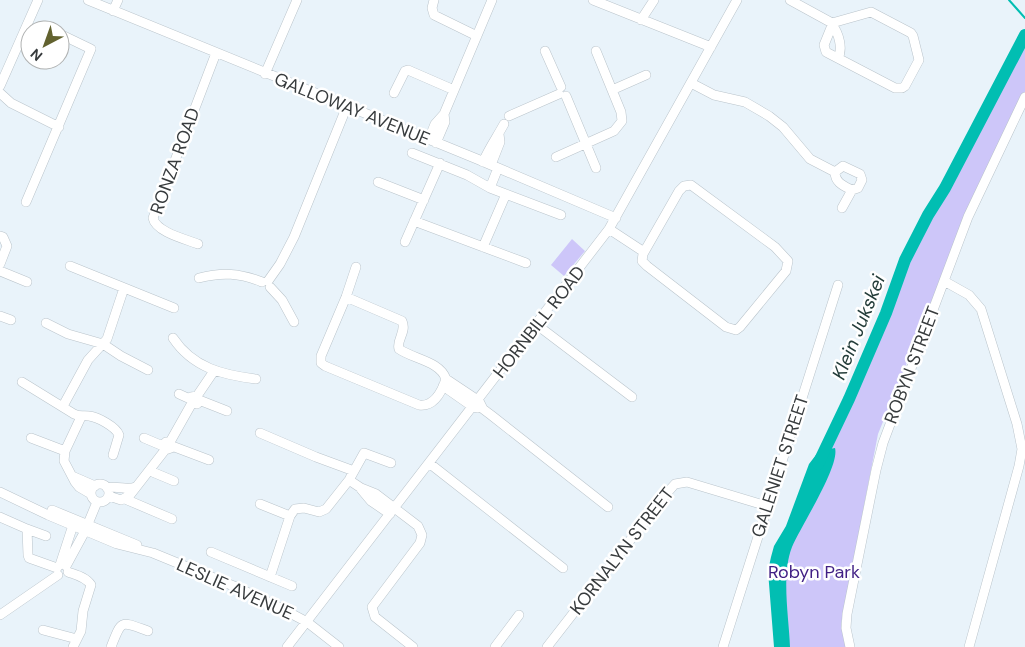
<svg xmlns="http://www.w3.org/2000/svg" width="1025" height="647" font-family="'DM Sans',sans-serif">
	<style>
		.green { fill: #cdc6f9 }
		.water { fill: #01beb2 }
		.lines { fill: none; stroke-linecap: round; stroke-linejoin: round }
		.stream { stroke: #01beb2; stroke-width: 2 }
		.river { stroke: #01beb2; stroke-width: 12 }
		.minor-casing { stroke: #bac4cb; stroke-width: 10 }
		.minor { stroke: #fff; stroke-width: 9 }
		.labels { text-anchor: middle; stroke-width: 5; stroke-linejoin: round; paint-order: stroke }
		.street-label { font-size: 18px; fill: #373b3d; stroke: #fff }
		.park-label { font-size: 18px; fill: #401f84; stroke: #fff }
		.water-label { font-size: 19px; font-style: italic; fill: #243d3a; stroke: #fff }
	</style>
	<rect width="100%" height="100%" fill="#e9f3fa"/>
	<path class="green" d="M1025,35V93L944,271L878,434L841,624L848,647H781L784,552L822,458L886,313L905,260L928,215L945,188Z
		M572,239L585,251L564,276L551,265Z"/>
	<path class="water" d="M835,448C840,466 801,526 792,547C781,575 789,617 790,647H774L768,571L771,557L774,546L786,526L809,464L819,451Z"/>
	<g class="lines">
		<path class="stream" d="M1009,0L1025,18"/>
		<path class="river" d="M818,464L849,399L886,313L905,260L928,215L945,188L1025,35"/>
		<defs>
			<path id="minor" d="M88,0L477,159L616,218
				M434,0L432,8L434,15L477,36
				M593,0L711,47
				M790,0L832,23L871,12L911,33L913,36L919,60L905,86L902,88H895L826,52L824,45L833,23
				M113,11L118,0
				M641,20L654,0
				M832,25C839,33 843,49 838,58
				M545,51L561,87
				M265,74L297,0
				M691,83L714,95L745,102L769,116L783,127L810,159L835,172C835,183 844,186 852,190L842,208
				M0,86L38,0
				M612,90L646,75
				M0,93L11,103L59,127
				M394,93L405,71L408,70L454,90
				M566,96L596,168
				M509,116L559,94
				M429,139L435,124L444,114L492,0
				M436,143L445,122L444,114
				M412,153L467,175L490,188L561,215
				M556,157L614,131L622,121L621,112L596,51
				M483,162C489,148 497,137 504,124
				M491,165L500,142L499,134
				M835,172L843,166L860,174L862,180L858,188L852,190
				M378,182L424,200
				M691,185L775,247L788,261L786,271L740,327L736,330L726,327L647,266L642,261L643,254L679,191L684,186Z
				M490,188L498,168
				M26,202L91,49L64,36
				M414,221L526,263
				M609,229L644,252
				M0,236L3,237L7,246L0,264
				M405,242L440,163
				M198,244C185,239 156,232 153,218L216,53
				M483,247L506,194
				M70,266L174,308
				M0,271L27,282
				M199,278C222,272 240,273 262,282
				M268,281L280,264L294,237L347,106
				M944,281L969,295L981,309L1017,424L1022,449L1019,466L969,647
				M270,287L282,300L294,322
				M346,297L402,321C407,332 396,340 399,349C413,359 440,361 446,379C442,391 434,407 419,405L325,366L321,363V356L346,297L356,267
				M0,316L11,320
				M46,323L68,334L103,344L121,356L148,370
				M537,325L632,397
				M173,338C193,368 223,375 256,379
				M446,379L479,401L483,409L491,415L608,507
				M22,382L74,414C80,417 83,415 89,416C98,417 116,427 119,435L113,455
				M443,386L473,407L478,408
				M179,394L190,399
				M197,396L214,371
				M199,400L227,411
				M63,406L88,360L107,339L124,288
				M81,417L65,451L64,461L75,482L79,487L91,494
				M260,433L316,457L354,471
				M31,438L65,451
				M144,438L163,446
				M170,442L192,403L191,397L197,396L199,402L197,404L192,403
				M172,446L209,460
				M429,463L563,568
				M150,471L174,481
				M72,476L95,486
				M349,480L361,488L376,494L418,526L422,535L420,543L372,607L375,617L413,647
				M91 493a9 9 0 1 1 18 0a9 9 0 1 1-18 0Z
				M107,488C118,485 126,491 136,487
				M361,489L371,501L390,514
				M0,492L48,515L117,544L153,553L236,587L273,604L307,622L339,647
				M109,496L121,500L130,495L165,450L171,448L170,442H166L164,444L165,450
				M125,499L172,519
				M260,504L290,516
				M52,510L137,545
				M0,517L27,529L28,555L29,558L57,568
				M27,529L46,536
				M211,552L292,586
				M60,565L74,522
				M66,566L85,531L97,502
				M68,572C76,575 86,577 91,585L83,611L81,631L73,647
				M270,577L290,516L295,509L304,508L319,512L326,509L349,480L364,453L391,463
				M0,615L58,575
				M43,630L77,639
				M111,647C122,619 120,621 148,631
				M287,647L609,229L737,0
				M495,647L519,615
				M547,647L666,494L675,484L687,482L767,506
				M723,647L838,285
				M850,647L846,628L847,614L876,470L883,443L968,217L1025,97"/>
		</defs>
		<use href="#minor" class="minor-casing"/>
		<use href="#minor" class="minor"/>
	</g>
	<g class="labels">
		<g class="street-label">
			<text transform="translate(352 109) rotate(22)" y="6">GALLOWAY AVENUE</text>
			<text transform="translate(175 161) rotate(-70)" y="6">RONZA ROAD</text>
			<text transform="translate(539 322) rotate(-52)" y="6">HORNBILL ROAD</text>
			<text transform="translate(912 365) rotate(-69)" y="6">ROBYN STREET</text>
			<text transform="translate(780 466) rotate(-72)" y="6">GALENIET STREET</text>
			<text transform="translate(622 551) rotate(-52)" y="6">KORNALYN STREET</text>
			<text transform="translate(235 589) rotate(24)" y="6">LESLIE AVENUE</text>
		</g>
		<g class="park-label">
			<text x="814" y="578">Robyn Park</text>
		</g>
		<g class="water-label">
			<text transform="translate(858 327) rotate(-68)" y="7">Klein Jukskei</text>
		</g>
	</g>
	<g transform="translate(45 45) rotate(221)"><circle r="24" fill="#ffffff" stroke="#afb1b1"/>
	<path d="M0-4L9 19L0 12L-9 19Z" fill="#62622f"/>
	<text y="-8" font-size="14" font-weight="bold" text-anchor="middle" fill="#373b3d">N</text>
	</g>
</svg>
